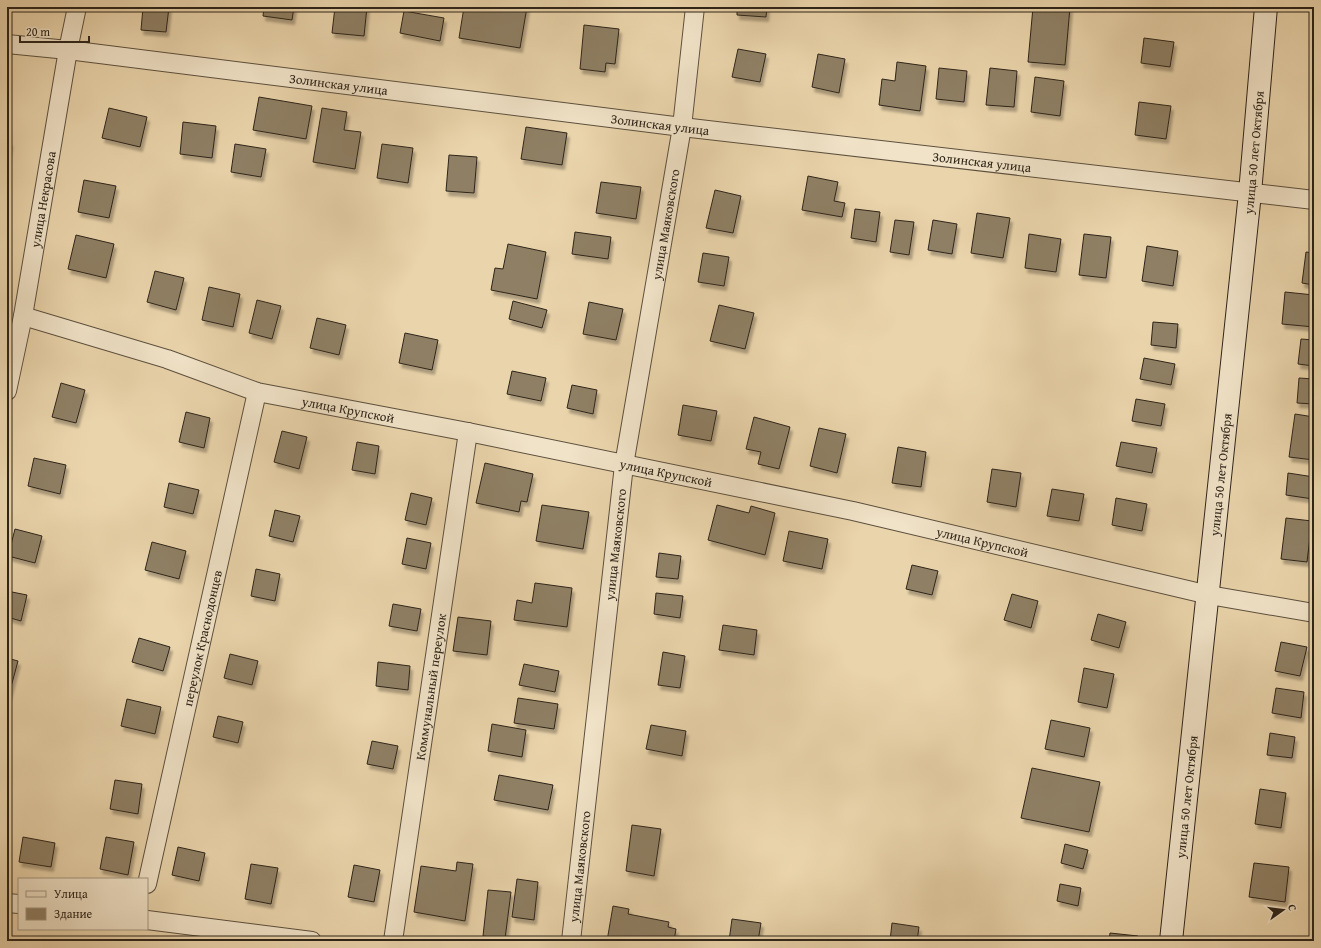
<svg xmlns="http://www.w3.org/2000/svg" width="1321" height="948" font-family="'Gentium Book Plus',serif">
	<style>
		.building { fill: #8f8065; stroke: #2d2419; filter: url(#shadow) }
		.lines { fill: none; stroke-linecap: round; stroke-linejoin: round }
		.street-casing { stroke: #5c503e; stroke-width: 20 }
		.secondary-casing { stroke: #2d2419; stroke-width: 24 }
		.street { stroke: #f1e3c8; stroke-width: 18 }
		.secondary { stroke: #f1e3c8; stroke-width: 22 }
		.labels { text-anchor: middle; stroke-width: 3; stroke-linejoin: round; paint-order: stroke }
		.street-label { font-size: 13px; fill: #2d2419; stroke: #f1e3c8 }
	</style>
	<defs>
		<filter id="shadow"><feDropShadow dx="2.5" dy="4.5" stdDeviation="1" flood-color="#0004"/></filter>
	</defs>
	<rect width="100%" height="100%" fill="#ead4ab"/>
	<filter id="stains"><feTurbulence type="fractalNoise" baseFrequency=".005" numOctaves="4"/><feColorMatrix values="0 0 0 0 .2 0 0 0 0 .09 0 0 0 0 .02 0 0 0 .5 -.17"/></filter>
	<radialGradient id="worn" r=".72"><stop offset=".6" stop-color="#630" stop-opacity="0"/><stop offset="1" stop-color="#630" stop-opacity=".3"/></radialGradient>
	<path class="building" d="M143,7H169L166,32L141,30Z
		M264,7H294L292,20L263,16Z
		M335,7H367L364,36L332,33Z
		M464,7H527L520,48L459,38Z
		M737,7H767L766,17L737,15Z
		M1033,7H1070L1065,65L1028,62Z
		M404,11L444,18L440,41L400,33Z
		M584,25L619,29L615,64L606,63L605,72L580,69Z
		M1144,38L1174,42L1170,67L1141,63Z
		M738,49L766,54L760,82L732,77Z
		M818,54L845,59L839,93L812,87Z
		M897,62L926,66L920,111L879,105L882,79L895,81Z
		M939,68L967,71L964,102L936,99Z
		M990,68L1017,71L1014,107L986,105Z
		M1035,77L1064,81L1060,116L1031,112Z
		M259,97L312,106L306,139L253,130Z
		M1139,102L1171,106L1166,139L1135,135Z
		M109,108L147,117L140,147L102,138Z
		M322,108L347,112L344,130L361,132L355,169L313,162Z
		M183,122L216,126L212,158L180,154Z
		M526,127L567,133L562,165L521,159Z
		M7,141L10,142L7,161Z
		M235,144L266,149L261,177L231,172Z
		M382,144L413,148L408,183L377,178Z
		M449,155L477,157L474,193L446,191Z
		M808,176L838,182L834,201L845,203L842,217L802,210Z
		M84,180L116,186L109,218L78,212Z
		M601,182L641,187L636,219L596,213Z
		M715,190L741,196L733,233L706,228Z
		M855,209L880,212L876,242L851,238Z
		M977,213L1010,218L1003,258L971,253Z
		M895,220L914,222L909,255L890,252Z
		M933,220L957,224L952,254L928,250Z
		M575,232L611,237L608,259L572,254Z
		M1029,234L1061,239L1056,272L1025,268Z
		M1084,234L1111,237L1106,278L1079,275Z
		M76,235L114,244L106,278L68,269Z
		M508,244L546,252L537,299L491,290L495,268L503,269Z
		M1147,246L1178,251L1173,286L1142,281Z
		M1306,252L1314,253V285L1302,283Z
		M703,253L729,257L724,286L698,282Z
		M155,271L184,278L176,310L147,302Z
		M209,287L240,294L233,327L202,320Z
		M1285,292L1314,295V327L1282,324Z
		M257,300L281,306L272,339L249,333Z
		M513,301L547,310L542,328L509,319Z
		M589,302L623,309L616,340L583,334Z
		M719,305L754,313L745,349L710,341Z
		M317,318L346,325L339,355L310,348Z
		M1153,322L1178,324L1176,348L1151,345Z
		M405,333L438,340L432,370L399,363Z
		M1301,339L1314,340V366L1298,364Z
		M1144,358L1175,364L1171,385L1140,379Z
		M512,371L546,378L541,401L507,394Z
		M1299,378L1314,379V404L1297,403Z
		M61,383L85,390L76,423L52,417Z
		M572,385L597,390L593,414L567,408Z
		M1136,399L1165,404L1161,426L1132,421Z
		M683,405L717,411L711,441L678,435Z
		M186,412L210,418L204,448L179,442Z
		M1295,414L1314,417V460L1289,457Z
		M754,417L790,427L779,469L758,464L761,452L746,449Z
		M819,428L846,434L837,473L810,466Z
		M282,431L307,437L299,469L274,462Z
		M357,442L379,446L375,474L352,470Z
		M1121,442L1157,448L1152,473L1116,466Z
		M898,447L926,452L921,487L892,483Z
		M34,458L66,465L60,494L28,486Z
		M485,463L533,474L527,502L521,501L519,512L476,503Z
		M992,469L1021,473L1016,507L987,502Z
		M1288,473L1314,477L1313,499L1286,495Z
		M169,483L199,490L193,514L164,507Z
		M1052,489L1084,494L1079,521L1047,516Z
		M411,493L432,498L426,525L405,520Z
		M1116,498L1147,504L1142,531L1112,525Z
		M542,505L589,512L583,549L536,541Z
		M717,505L749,513L751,506L775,513L765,555L708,540Z
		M275,510L300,516L293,542L269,536Z
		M1286,518L1312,521L1307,562L1281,559Z
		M15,529L42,536L35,563L8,556Z
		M789,531L828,539L822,569L783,561Z
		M407,538L431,543L426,569L402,564Z
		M152,542L186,551L179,579L145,570Z
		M659,553L681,556L678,579L656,577Z
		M912,565L938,571L932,595L906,589Z
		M256,569L280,574L275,601L251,596Z
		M535,583L572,588L567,627L514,620L517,600L532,603Z
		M7,591L27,595L21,621L7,617Z
		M656,593L683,596L680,618L654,614Z
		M1012,594L1038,601L1031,628L1004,620Z
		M393,604L421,609L417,631L389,626Z
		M1098,614L1126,622L1119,648L1091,640Z
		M458,617L491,621L487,655L453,651Z
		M723,625L757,630L754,655L719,650Z
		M139,638L170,647L163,671L132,662Z
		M1281,642L1307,647L1300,676L1275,671Z
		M663,652L685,656L680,688L658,685Z
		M230,654L258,661L252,685L224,678Z
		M7,658L18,661L8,698L7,697Z
		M378,662L410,666L408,690L376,686Z
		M524,664L559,671L555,692L519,685Z
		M1084,668L1114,674L1107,708L1078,702Z
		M1276,688L1304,692L1301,718L1272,713Z
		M518,698L558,704L554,729L514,723Z
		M127,699L161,707L155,734L121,726Z
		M218,716L243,722L238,743L213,737Z
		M1051,720L1090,728L1084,757L1045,749Z
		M492,724L526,730L522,757L488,751Z
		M651,725L686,731L682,756L646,749Z
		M1270,733L1295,737L1292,758L1267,755Z
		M372,741L398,746L393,769L367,764Z
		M1032,768L1100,782L1089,832L1021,818Z
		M499,775L553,785L548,810L494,800Z
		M115,780L142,784L138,814L110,809Z
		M1260,789L1286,793L1281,828L1255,824Z
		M632,825L661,829L654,876L626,871Z
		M23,837L55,843L51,867L19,862Z
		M106,837L134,842L128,875L100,869Z
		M1065,844L1088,850L1083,869L1061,863Z
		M178,847L205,853L199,881L172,875Z
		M457,862L473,864L465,921L414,912L421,866L456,871Z
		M1254,863L1289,867L1285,902L1249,897Z
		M251,864L278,868L271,904L245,899Z
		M354,865L380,870L374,902L348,897Z
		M517,879L538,882L534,920L512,917Z
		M1060,884L1081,888L1078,906L1057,901Z
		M488,890L511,892L505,939L483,936Z
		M613,906L629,909L628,914L669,922L668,927L676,929L674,941H607Z
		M732,919L761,923L758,941H729Z
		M892,923L919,927L917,941H890Z
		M1110,933L1138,936L1137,941H1109Z"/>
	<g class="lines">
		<defs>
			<g id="street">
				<path id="s1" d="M7,44L68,50L682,127L1314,200"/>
				<path id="s2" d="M23,316L167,359L257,392L468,432L853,511L1209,595L1314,613"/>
				<path id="s3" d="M7,391L23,316L68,50L77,7"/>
				<path id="s4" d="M147,884L257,392"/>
				<path d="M7,903L19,904"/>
				<path d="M147,920L312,941"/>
				<path id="s5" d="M393,941L468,432"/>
				<path id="s6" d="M571,941L624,465L682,127L695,7"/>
			</g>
			<g id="secondary">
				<path id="s7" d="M1171,941L1250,193L1266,7"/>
			</g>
		</defs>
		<use href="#street" class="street-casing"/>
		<use href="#secondary" class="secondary-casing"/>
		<use href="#street" class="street"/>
		<use href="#secondary" class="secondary"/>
	</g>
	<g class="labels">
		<g class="street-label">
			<text dy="5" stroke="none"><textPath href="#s1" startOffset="334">Золинская улица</textPath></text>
			<text dy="5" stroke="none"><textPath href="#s1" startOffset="658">Золинская улица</textPath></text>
			<text dy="5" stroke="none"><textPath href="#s7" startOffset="793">улица 50 лет Октября</textPath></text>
			<text dy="5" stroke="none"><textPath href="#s1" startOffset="982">Золинская улица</textPath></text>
			<text dy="5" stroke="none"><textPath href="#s3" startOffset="195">улица Некрасова</textPath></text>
			<text dy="5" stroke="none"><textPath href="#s6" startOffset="723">улица Маяковского</textPath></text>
			<text dy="5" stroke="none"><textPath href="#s2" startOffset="339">улица Крупской</textPath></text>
			<text dy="5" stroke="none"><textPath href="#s2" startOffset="663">улица Крупской</textPath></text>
			<text dy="5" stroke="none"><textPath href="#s7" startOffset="469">улица 50 лет Октября</textPath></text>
			<text dy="5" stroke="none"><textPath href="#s2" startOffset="987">улица Крупской</textPath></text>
			<text dy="5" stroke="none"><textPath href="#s6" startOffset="399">улица Маяковского</textPath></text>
			<text dy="5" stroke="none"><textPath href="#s4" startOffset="252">переулок Краснодонцев</textPath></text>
			<text dy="5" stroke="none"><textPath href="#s5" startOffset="257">Коммунальный переулок</textPath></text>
			<text dy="5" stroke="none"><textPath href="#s7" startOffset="145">улица 50 лет Октября</textPath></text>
			<text dy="5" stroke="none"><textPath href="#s6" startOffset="75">улица Маяковского</textPath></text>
		</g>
	</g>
	<rect width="1321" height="948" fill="none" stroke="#ead4ab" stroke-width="24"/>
	<rect x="8" y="8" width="1305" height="932" fill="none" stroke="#2d2419" stroke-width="2"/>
	<rect x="12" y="12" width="1297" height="924" fill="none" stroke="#2d2419"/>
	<rect x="18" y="878" width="130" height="52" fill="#f1e3c8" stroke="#a39782"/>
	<rect x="26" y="891" width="20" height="6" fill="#f1e3c8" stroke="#a39782"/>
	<text x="54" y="898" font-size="12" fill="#2d2419">Улица</text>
	<rect x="26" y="908" width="20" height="12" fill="#8f8065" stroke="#a39782"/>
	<text x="54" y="918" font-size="12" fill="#2d2419">Здание</text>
	<g transform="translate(1283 910) rotate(76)" stroke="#f1e3c8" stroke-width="3" paint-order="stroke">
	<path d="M0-3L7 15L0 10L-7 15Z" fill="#2d2419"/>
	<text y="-6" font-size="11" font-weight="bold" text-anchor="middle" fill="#2d2419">С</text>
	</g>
	<path d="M20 36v6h69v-6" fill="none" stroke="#2d2419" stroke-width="2"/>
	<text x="26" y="36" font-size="12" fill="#2d2419" stroke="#f1e3c8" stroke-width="3" paint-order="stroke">20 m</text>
	<rect width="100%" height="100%" filter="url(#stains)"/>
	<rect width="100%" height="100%" fill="url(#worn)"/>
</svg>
